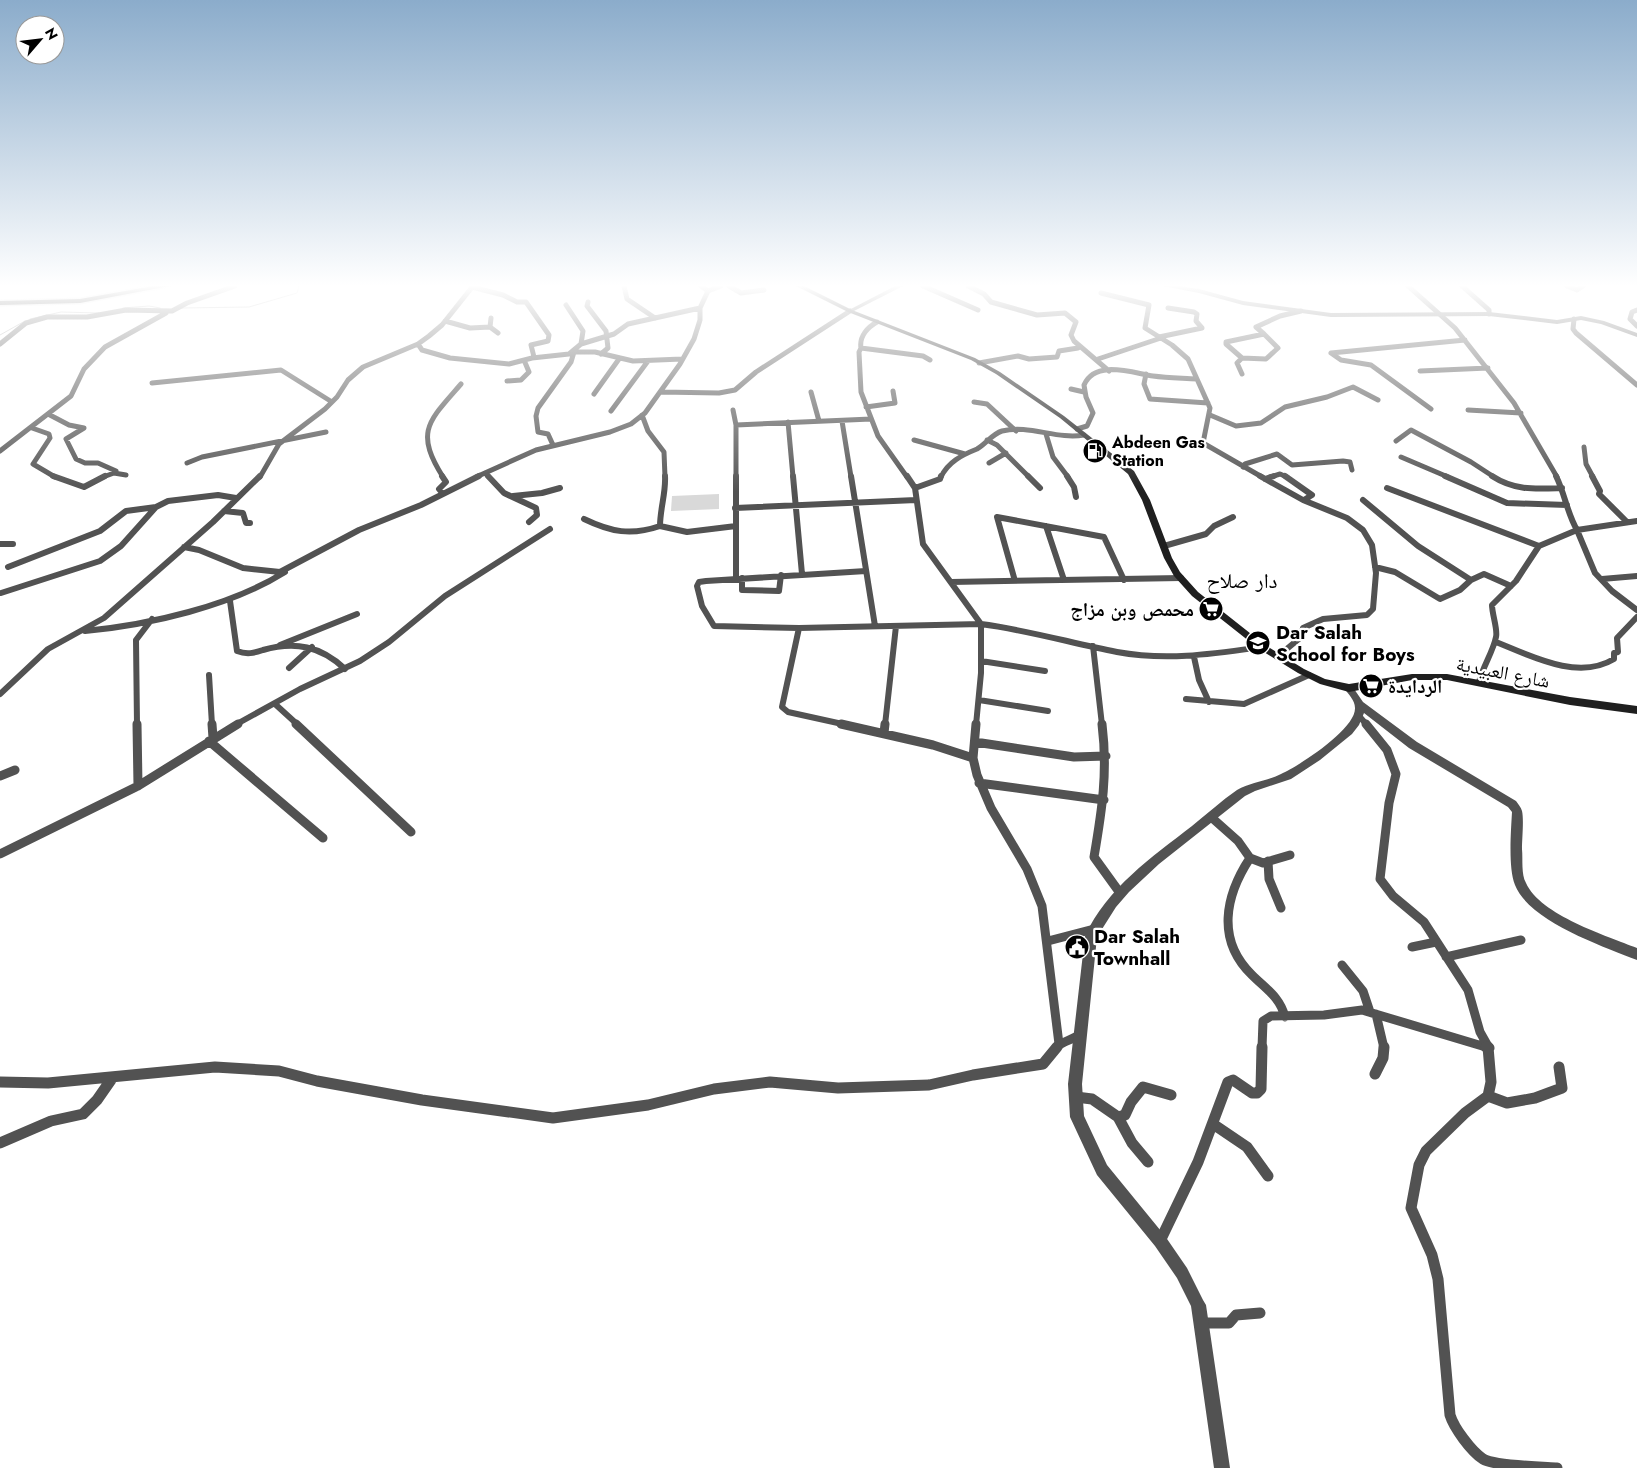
<svg xmlns="http://www.w3.org/2000/svg" width="1637" height="1468" font-family="Jost,'Noto Naskh Arabic',sans-serif">
	<style>
		.green { fill: #d9d9d9 }
		.lines { fill: none; stroke-linecap: round; stroke-linejoin: round }
		.stream { stroke: #a0a0a0; stroke-width: 1 }
		.primary-casing { stroke: #dbdbdb; stroke-width: 3 }
		.minor-far3 { stroke: #525252; stroke-width: 5 }
		.minor-far2 { stroke: #525252; stroke-width: 6 }
		.minor-far1 { stroke: #525252; stroke-width: 9 }
		.minor { stroke: #525252; stroke-width: 11 }
		.tertiary { fill: #525252; fill-rule: evenodd }
		.secondary { fill: #1f1f1f; fill-rule: evenodd }
		.primary { fill: #000; fill-rule: evenodd }
		.labels { text-anchor: middle; stroke-width: 4.5; stroke-linejoin: round; paint-order: stroke }
		.far-poi-label { font-size: 16px; font-weight: bold; fill: #000; stroke: #fff; text-anchor: start }
		.poi-label { font-size: 19px; font-weight: bold; fill: #000; stroke: #fff; text-anchor: start }
		.street-label { font-size: 19px; fill: #000; stroke: #fff }
		.quarter-label { font-size: 21px; fill: #000; stroke: #fff }
	</style>
	<rect width="100%" height="100%" fill="#fff"/>
	<path class="green" d="M719,494V509L671,511L672,496Z"/>
	<g class="lines">
		<path class="stream" d="M123,308L149,306L160,308
			M181,308L249,307L297,293L299,286
			M30,319L61,312L99,313
			M0,335L25,321"/>
		<defs>
			<path id="primary" d="M153,286H170L80,303L0,305V301L80,299Z"/>
		</defs>
		<use href="#primary" class="primary-casing"/>
		<path class="minor-far3" d="M624,286L627,299L655,318
			M729,286L741,293L764,290
			M923,286L978,310
			M968,286L984,294L991,302L1037,315L1065,313L1076,322L1071,335L1074,341L1109,371
			M1408,286L1455,328L1514,403L1557,477
			M1462,286L1489,310V314
			M1567,286L1577,290L1583,286
			M472,287L503,295L517,302H526L549,335L548,341L531,345L534,357
			M708,291L721,286
			M1101,293L1149,305L1145,328L1172,345L1188,359L1210,408L1203,443L1262,477
			M588,302L587,306L606,331L608,348L601,354
			M566,305L583,331L581,344
			M1637,310L1632,312L1630,319L1637,326
			M491,318L490,327L498,333
			M1574,319L1573,329L1576,333L1637,385
			M445,321L470,328L490,327
			M1264,334L1278,348L1266,359L1242,358L1226,344V342Z
			M1264,334L1256,327L1280,316L1301,311
			M1159,337L1202,328L1196,321L1197,314L1194,312L1168,308
			M0,344L26,323L47,317H87L126,310L172,311L187,303L235,286
			M418,344L422,350L450,358L509,364L532,358L569,354L581,344L614,334L628,324L700,308
			M861,348C859,336 868,327 877,322
			M1242,358L1237,363L1242,374
			M1098,359L1161,338
			M979,363L1018,356L1029,359L1057,357L1059,351L1078,348
			M1420,371L1488,368
			M1146,374L1144,384L1150,399L1208,403
			M507,381L521,380L529,372L524,360
			M152,383L281,370L332,402
			M1071,389L1084,392
			M661,392L719,393L735,390L756,372L850,311
			M811,392L819,421
			M594,394L619,359
			M974,402L987,404L1016,431
			M866,407L895,403L893,391
			M1431,409L1371,365L1341,360L1331,353L1465,340
			M733,410L736,425
			M1468,410L1521,413
			M611,411L648,361
			M48,414L69,425L84,428L66,439L76,459L85,463H98L116,471
			M642,415L648,431L664,452L665,477
			M1210,415L1236,426L1261,423L1285,407L1327,397L1353,387L1378,400
			M842,421L851,477
			M788,422L793,477
			M32,428L49,434L50,438L33,464L55,477
			M1077,429L1087,426L1093,413L1086,397L1084,385C1095,359 1133,373 1153,376C1168,378 1183,378 1197,379
			M1046,434L1053,457L1068,477
			M914,440L965,454
			M987,440L997,445L1029,477
			M1396,441L1411,430L1471,462L1494,477
			M553,445L548,434L538,432L536,416L538,408L571,362L574,352H595L633,361L682,359
			M1584,447L1586,464L1593,477
			M0,451L71,396L84,369L105,347L166,313
			M1401,457L1448,477
			M187,463L202,457L326,432
			M989,463L1006,453
			M1243,467L1245,464L1277,454L1292,465L1343,461L1350,462L1352,470
			M485,473L489,477
			M103,477L114,473L126,475
			M260,477L279,444L325,409L337,397L348,380L363,367L418,344L429,336L442,325L473,286
			M443,477C414,431 429,421 461,384
			M476,477L536,450L610,432L631,424L645,413L680,364L694,339L700,320V308L708,291L701,286
			M736,477V425L871,419
			M907,477L878,436L861,392L859,352L861,348L923,356L930,360
			M941,477C948,462 962,455 977,449C986,444 992,434 1002,431C1029,424 1057,440 1084,435
			M1270,477L1280,474L1287,477"/>
		<path class="minor-far2" d="M53,476L84,487L105,476
			M442,476L446,482L439,489L443,494
			M488,476L504,493L536,508L537,515L529,522
			M665,476C666,493 660,509 660,526L687,532L736,526
			M736,476V578
			M793,476L802,574
			M851,476L875,626
			M907,476L915,488L923,544L981,624V673L976,725
			M1028,476L1040,488
			M1067,476L1074,487L1076,497
			M1260,476L1303,500L1347,518L1363,530L1372,545L1376,573L1373,609L1367,615L1323,619L1303,628L1300,638L1277,657
			M1285,476L1312,495L1304,500
			M1445,476L1507,503L1567,505
			M1492,476C1515,491 1536,489 1562,488
			M1592,476L1600,491L1599,494L1627,522
			M1265,479L1274,476
			M915,488L940,479L941,476
			M1387,488L1539,546
			M513,496L542,493L560,488
			M1363,500L1418,546L1471,580L1460,590L1440,599L1395,572L1375,567
			M735,508L916,500
			M224,511L243,513L246,523H250
			M584,519C611,532 631,536 660,526
			M1637,521L1577,530L1595,573L1612,591L1637,610
			M1046,526L1064,580
			M0,544H13
			M1164,546L1206,534L1214,526L1233,517
			M184,547L199,550L243,568L280,572L359,530L421,505L479,476
			M8,567L100,531L126,511L156,507
			M866,571L706,581L699,582L697,586L702,606L714,626L799,628L981,624C1027,630 1071,643 1117,652C1167,661 1212,654 1262,647
			M742,578V590L779,591L781,575
			M1602,579L1637,576
			M1471,580L1484,574L1511,586
			M1015,581L997,517L1104,537L1124,580
			M951,582L1181,578
			M1,593L100,561L121,546L156,507L168,501L218,495L236,498
			M230,601L237,651C247,655 254,653 263,650C295,641 321,646 345,669
			M799,628L782,707L788,712L847,725
			M85,631C149,625 231,606 285,572
			M1496,642C1531,656 1578,681 1614,659V653L1618,652L1617,638L1637,617
			M280,645L357,614
			M1093,646L1102,725
			M1194,657L1199,680L1209,702
			M981,661L1045,671
			M289,668L312,647
			M209,675L212,725
			M1479,682C1483,666 1493,652 1496,637C1498,630 1492,614 1492,605L1516,581L1539,546L1577,530C1567,513 1565,494 1556,476
			M0,694L48,649L104,618L213,522L260,476
			M1186,699L1244,704L1309,675
			M979,700L1048,711
			M275,704L298,725
			M1359,716L1367,725
			M137,725L136,640L152,619
			M235,725L300,689L360,661L389,642L445,596L550,529
			M885,725L896,626"/>
		<path class="minor-far1" d="M137,724L138,786
			M212,724L213,738
			M296,724L411,832
			M841,724L933,745L973,758
			M976,724L973,758L977,775L991,808L1027,869L1042,906L1059,1044
			M1102,724C1108,772 1102,810 1094,857L1120,893
			M1366,724L1387,750L1396,774L1389,803L1380,879L1393,896L1424,922L1468,990L1480,1032L1489,1048
			M884,733L885,724
			M209,741L323,838
			M975,742L1074,757L1106,756
			M0,776L15,770
			M979,783L1104,800
			M1211,817L1238,841L1250,858C1225,896 1216,940 1252,975C1266,989 1280,997 1285,1017
			M0,854L138,786L238,724
			M1250,858L1263,863L1290,855
			M1268,861L1269,879L1281,908
			M1048,941L1094,929
			M1412,947L1436,942
			M1446,957L1521,940
			M1342,965L1363,991L1370,1012
			M1376,1014L1384,1048
			M1056,1048C1061,1042 1072,1040 1079,1035
			M1262,1048L1263,1021L1271,1016L1324,1015L1362,1010L1489,1048"/>
		<path class="minor" d="M1486,1047L1489,1048
			M1488,1047L1491,1082L1488,1096L1465,1113L1426,1151L1419,1165L1411,1208L1432,1255L1438,1279L1450,1415C1454,1428 1471,1451 1483,1459C1495,1466 1541,1467 1557,1468
			M1375,1074L1383,1058L1384,1047
			M0,1082L48,1083L215,1067L279,1071L317,1081L422,1100L553,1118L648,1105L714,1089L770,1082L838,1088L929,1085L973,1075L1043,1064L1057,1047
			M1488,1096L1507,1103L1535,1098L1562,1088L1559,1067
			M1076,1097L1092,1099L1118,1117L1125,1115L1131,1102L1143,1087L1171,1095
			M1118,1117L1132,1143L1148,1162
			M1213,1124L1247,1147L1268,1176
			M0,1143L51,1121L83,1114L97,1100L113,1077
			M1160,1241L1198,1162L1228,1082L1233,1080L1252,1093H1257L1261,1089L1262,1047
			M1201,1323H1229L1236,1315L1260,1313"/>
		<path class="tertiary" d="M895,286H903L852,312L847,311Z
			M1162,286H1179L1199,289L1243,301L1331,313L1489,312L1557,320L1581,316L1604,321L1637,333V337L1601,324L1581,320L1557,324L1489,316L1331,317L1243,305L1199,293Z
			M1349,684L1352,686L1363,702L1417,742L1516,801C1518,804 1521,807 1522,811C1524,819 1522,839 1522,849C1523,860 1521,874 1526,883C1540,915 1607,936 1637,948V960C1602,946 1529,921 1515,885C1508,868 1511,831 1512,812L1508,807L1409,748L1364,713L1359,725L1352,734L1320,760L1291,779L1255,791L1245,796L1159,864L1129,892L1116,907L1097,937L1082,1084L1084,1116L1107,1165L1165,1236L1187,1268L1203,1300L1206,1305L1230,1468H1214L1191,1306L1177,1278L1155,1246L1097,1175L1070,1117L1068,1084L1085,936C1107,888 1152,857 1192,826C1207,814 1221,801 1237,790C1251,782 1267,781 1281,774C1299,766 1356,729 1355,708C1355,700 1348,694 1344,688Z"/>
		<path class="secondary" d="M796,286H804L852,310L975,358L1000,372L1064,416L1134,471L1150,500L1172,558L1180,572L1198,592L1265,645L1304,669L1325,679L1349,684L1412,674H1447L1570,697L1637,706V714L1570,705L1447,680H1412L1349,692L1320,684L1298,673L1259,649L1192,596L1174,576L1164,558L1142,500L1128,474L1060,418L996,374L971,360L848,312Z"/>
		<use href="#primary" class="primary"/>
	</g>
	<linearGradient id="sky" x2="0" y2="1"><stop stop-color="#8baccb"/><stop offset="0.58" stop-color="#fff"/><stop offset="1" stop-color="#fff" stop-opacity="0"/></linearGradient>
	<rect width="1637" height="492" fill="url(#sky)"/>
	<defs>
		<symbol id="fuel-disc" viewBox="-11 -11 22 22"><circle r="9.5" fill="#000" stroke="#fff"/><path d="M-5.5-6h7V0h2V4h1.3V-2.5L3-4.5l.8-.8L6-3V5H2.5V1h-1V6h-7ZM-4.2-4.7v3.2H.2V-4.7Z" fill="#fff"/></symbol>
		<symbol id="supermarket-disc" viewBox="-11 -11 22 22"><circle r="9.5" fill="#000" stroke="#fff"/><path d="M-6-5.5h2.5l.6 2H6L4.5 2H-2.5L-4.4-4H-6ZM-1.5 3.2a1.3 1.3 0 1 0 .1 0ZM3 3.2a1.3 1.3 0 1 0 .1 0Z" fill="#fff"/></symbol>
		<symbol id="school-disc" viewBox="-11 -11 22 22"><circle r="9.5" fill="#000" stroke="#fff"/><path d="M0-5L7-2L0 1L-7-2ZM-4 1L0 2.5L4 1V4Q0 6-4 4Z" fill="#fff"/></symbol>
		<symbol id="civic-disc" viewBox="-11 -11 22 22"><circle r="9.5" fill="#000" stroke="#fff"/><path d="M-.6-6.5H3V-4.5H.6V-3L4-1V1h2V6H-6V1h2V-1L-.6-3ZM-1.2 2.5V6h2.4V2.5Z" fill="#fff"/></symbol>
	</defs>
	<g fill-rule="evenodd">
		<use href="#fuel-disc" x="1081" y="437" width="28" height="28"/>
		<use href="#supermarket-disc" x="1197" y="595" width="28" height="28"/>
		<use href="#school-disc" x="1244" y="629" width="28" height="28"/>
		<use href="#supermarket-disc" x="1357" y="672" width="28" height="28"/>
		<use href="#civic-disc" x="1063" y="933" width="28" height="28"/>
	</g>
	<g class="labels">
		<g class="far-poi-label">
			<text x="1112" y="448">Abdeen Gas<tspan x="1112" dy="18">Station</tspan></text>
		</g>
		<g class="poi-label">
			<text x="1194" y="616" text-anchor="end">محمص وبن مزاج</text>
			<text x="1276" y="639">Dar Salah<tspan x="1276" dy="22">School for Boys</tspan></text>
			<text x="1388" y="693">الردايدة</text>
			<text x="1094" y="943">Dar Salah<tspan x="1094" dy="22">Townhall</tspan></text>
		</g>
		<g class="street-label">
			<text transform="translate(1503 672) rotate(11)" y="7">شارع العبيدية</text>
		</g>
		<g class="quarter-label">
			<text x="1242" y="588">دار صلاح</text>
		</g>
	</g>
	<g transform="translate(40 40) rotate(62)"><circle r="24" fill="#ffffff" stroke="#999999"/>
	<path d="M0-4L9 19L0 12L-9 19Z" fill="#000000"/>
	<text y="-8" font-size="14" font-weight="bold" text-anchor="middle" fill="#000000">N</text>
	</g>
</svg>
